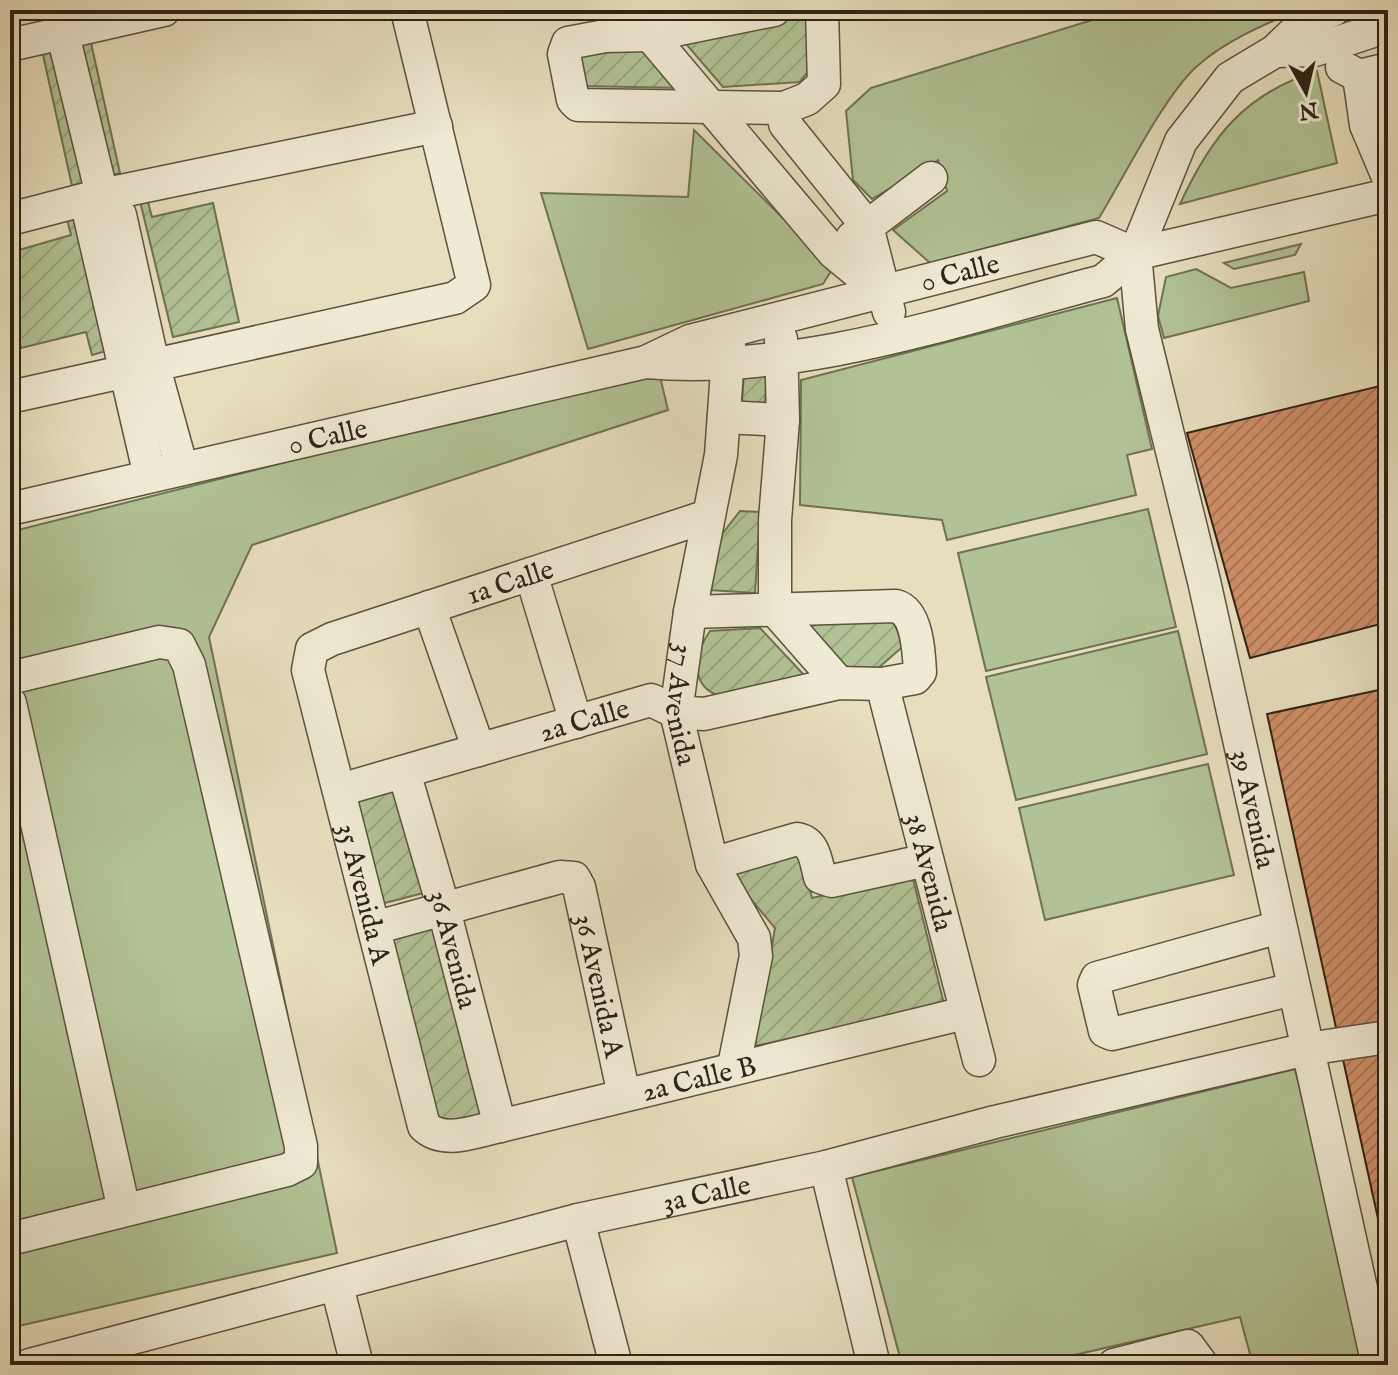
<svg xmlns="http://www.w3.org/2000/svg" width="1398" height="1375" font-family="'IM FELL English',serif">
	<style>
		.grass { fill: #b1c294; stroke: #6f7254; stroke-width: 2 }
		.garden { fill: url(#garden-furrows); stroke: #6f7254; stroke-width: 2 }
		.building { fill: url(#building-hatch); stroke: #2d2315; stroke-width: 2 }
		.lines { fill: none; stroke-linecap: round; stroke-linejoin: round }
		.minor-casing { stroke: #5c523f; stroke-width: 35 }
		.minor { stroke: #efead4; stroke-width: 32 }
		.labels { text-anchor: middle; stroke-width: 6; stroke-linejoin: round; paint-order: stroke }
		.street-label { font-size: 28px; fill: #2d2315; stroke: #efead4 }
	</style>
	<defs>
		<pattern id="garden-furrows" width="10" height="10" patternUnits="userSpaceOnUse" patternTransform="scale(2)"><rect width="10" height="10" fill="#b1c294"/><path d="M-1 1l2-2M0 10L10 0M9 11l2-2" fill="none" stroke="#99a67f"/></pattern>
		<pattern id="building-hatch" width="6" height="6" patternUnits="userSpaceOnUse" patternTransform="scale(2)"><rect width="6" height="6" fill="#ce8e67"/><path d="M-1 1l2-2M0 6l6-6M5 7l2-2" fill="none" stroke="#a87454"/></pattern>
	</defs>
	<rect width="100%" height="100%" fill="#e7debd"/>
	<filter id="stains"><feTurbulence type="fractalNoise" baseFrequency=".0025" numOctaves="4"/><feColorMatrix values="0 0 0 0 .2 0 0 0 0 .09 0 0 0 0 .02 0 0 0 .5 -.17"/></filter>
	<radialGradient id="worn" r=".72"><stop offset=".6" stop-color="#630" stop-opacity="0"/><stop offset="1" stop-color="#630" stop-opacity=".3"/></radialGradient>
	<path class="grass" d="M1114,10H1298C1263,25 1225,41 1196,67C1163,98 1124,177 1099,218L930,263L893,230L947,191L938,160L872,199L853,180L846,111L871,88L1089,21Z
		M1317,71L1337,163L1180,204C1211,137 1244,94 1317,71Z
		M694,130L821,256L831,271L823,284L588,349L541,193L688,197Z
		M1301,244L1295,255L1234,269L1224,263Z
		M1196,269L1231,288L1304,272L1309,301L1164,338L1158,316L1166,277Z
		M1117,298L1152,449L1127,455L1136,495L947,540L942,520L800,505L801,380Z
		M658,368L668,410L252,545L209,637L337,1253L10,1328V532Z
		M1148,509L1176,627L986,671L958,553Z
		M1178,631L1207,754L1016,800L986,677Z
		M1208,764L1234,875L1045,920L1019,808Z
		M1295,1069L1366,1365H1253L1240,1317L1031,1365H902L852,1177Z"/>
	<path class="garden" d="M807,11L816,61L800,82L723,87L680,37Z
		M89,34L120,173L108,176L78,36Z
		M57,41L88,184L72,186L41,46Z
		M647,45L685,88L581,86L576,57Z
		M146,195L152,217L213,203L239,322L173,337L139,197Z
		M78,208L109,350L92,355L86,332L21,348L10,304V226L19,250L71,235L65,211Z
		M744,371L767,372L765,405L742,403Z
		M740,511L760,512L755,593L709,590L712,547Z
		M810,618H894L908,642L876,670L843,668L801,627Z
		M760,628L804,675L717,695C689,684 695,652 710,631Z
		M397,781L427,892L381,904L356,794Z
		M801,854L812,898L912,875L944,1004L755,1046L775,928L728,872Z
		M434,917L484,1115L428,1128L384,930Z"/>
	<path class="building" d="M1388,384V622L1250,658L1187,433Z
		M1388,688V1264L1267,714Z"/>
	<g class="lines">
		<defs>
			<g id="minor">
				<path d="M57,10L102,195L120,215L153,364L182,469"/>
				<path d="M774,10L650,35L605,36L568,43L564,54L573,100L578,105L784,108"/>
				<path d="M822,10L824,84L807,99L784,108L785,124L867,226L889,312"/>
				<path d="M650,35L834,253L884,294"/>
				<path d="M10,45L164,10"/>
				<path d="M1275,51L1315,50L1388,26"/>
				<path d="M1342,67L1359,76L1388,69"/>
				<path d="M1359,76L1366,125L1388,177"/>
				<path d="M102,195L90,218L150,476"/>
				<path d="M10,219L102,195L436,126"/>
				<path d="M852,238L931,178"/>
				<path id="s1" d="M1135,254L1142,329L1204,581L1378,1365"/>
				<path d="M781,339L783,420L775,520V610L839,683"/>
				<path id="s2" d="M729,343L721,455L690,612L676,712L712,864L754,938L756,956L734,1066"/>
				<path d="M646,362C802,375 954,320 1103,281L1135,254L1181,141L1230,78L1275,51L1304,23L1333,10"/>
				<path d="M10,397L455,298L474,285L407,10"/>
				<path d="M724,417L783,420"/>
				<path id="s3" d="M10,509L646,362L690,341L1096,237L1135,254L1388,195"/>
				<path id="s4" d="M708,516L332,639L312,649L308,670L424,1126C444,1145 475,1131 500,1126L965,1013"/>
				<path d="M531,574L576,722"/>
				<path d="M429,607L479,750"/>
				<path d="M10,678L159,642L179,645L189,665L301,1146V1163L287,1170L10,1239"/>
				<path id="s5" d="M882,684L979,1060"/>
				<path d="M10,703L124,1210"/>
				<path id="s6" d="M404,772L443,906L500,1126"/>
				<path id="s7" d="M340,790L651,700L676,712L704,714L839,683L882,684L915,678L920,672C919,652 917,612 896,606L690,612"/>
				<path d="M712,864L797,839C815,842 816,862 820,877L832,881L927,860"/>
				<path d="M1280,927L1097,978L1094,985L1105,1031L1112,1034L1293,989"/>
				<path id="s8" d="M374,928L560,877L574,878L579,887L624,1095"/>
				<path d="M826,1167L874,1365"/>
				<path d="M578,1220L616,1365"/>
				<path d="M337,1286L357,1365"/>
				<path id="s9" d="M30,1365L578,1220L826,1167L995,1122L1307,1049L1388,1037"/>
				<path d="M1114,1365L1188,1346L1202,1365"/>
			</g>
		</defs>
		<use href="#minor" class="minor-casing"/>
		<use href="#minor" class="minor"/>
	</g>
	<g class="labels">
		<g class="street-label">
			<text dy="10" stroke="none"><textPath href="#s3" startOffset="980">0 Calle</textPath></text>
			<text dy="10" stroke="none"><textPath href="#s3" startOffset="326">0 Calle</textPath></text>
			<text transform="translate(510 581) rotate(-18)" y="10">1a Calle</text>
			<text dy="10" stroke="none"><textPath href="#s2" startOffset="366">37 Avenida</textPath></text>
			<text dy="10" stroke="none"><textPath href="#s7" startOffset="254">2a Calle</textPath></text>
			<text dy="10" stroke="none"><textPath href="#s1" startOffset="568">39 Avenida</textPath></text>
			<text dy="10" stroke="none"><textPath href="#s5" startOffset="194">38 Avenida</textPath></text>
			<text dy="10" stroke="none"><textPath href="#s4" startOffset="670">35 Avenida A</textPath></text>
			<text dy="10" stroke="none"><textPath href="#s6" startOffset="184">36 Avenida</textPath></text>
			<text dy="10" stroke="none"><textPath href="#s8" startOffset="318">36 Avenida A</textPath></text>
			<text dy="10" stroke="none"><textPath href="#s4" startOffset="1194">2a Calle B</textPath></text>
			<text dy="10" stroke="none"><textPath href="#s9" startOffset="698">3a Calle</textPath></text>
		</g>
	</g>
	<rect width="1398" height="1375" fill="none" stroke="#e7debd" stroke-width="40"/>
	<rect x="12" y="12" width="1374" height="1351" fill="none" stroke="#2d2315" stroke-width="4"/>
	<rect x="20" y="20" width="1358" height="1335" fill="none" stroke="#2d2315" stroke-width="2"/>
	<g transform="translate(1306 92) rotate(172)" stroke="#efead4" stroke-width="6" paint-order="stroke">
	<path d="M0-6L14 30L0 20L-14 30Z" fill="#2d2315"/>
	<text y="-12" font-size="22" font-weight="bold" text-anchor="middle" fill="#2d2315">N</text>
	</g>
	<rect width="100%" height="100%" filter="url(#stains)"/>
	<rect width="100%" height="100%" fill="url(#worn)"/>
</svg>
